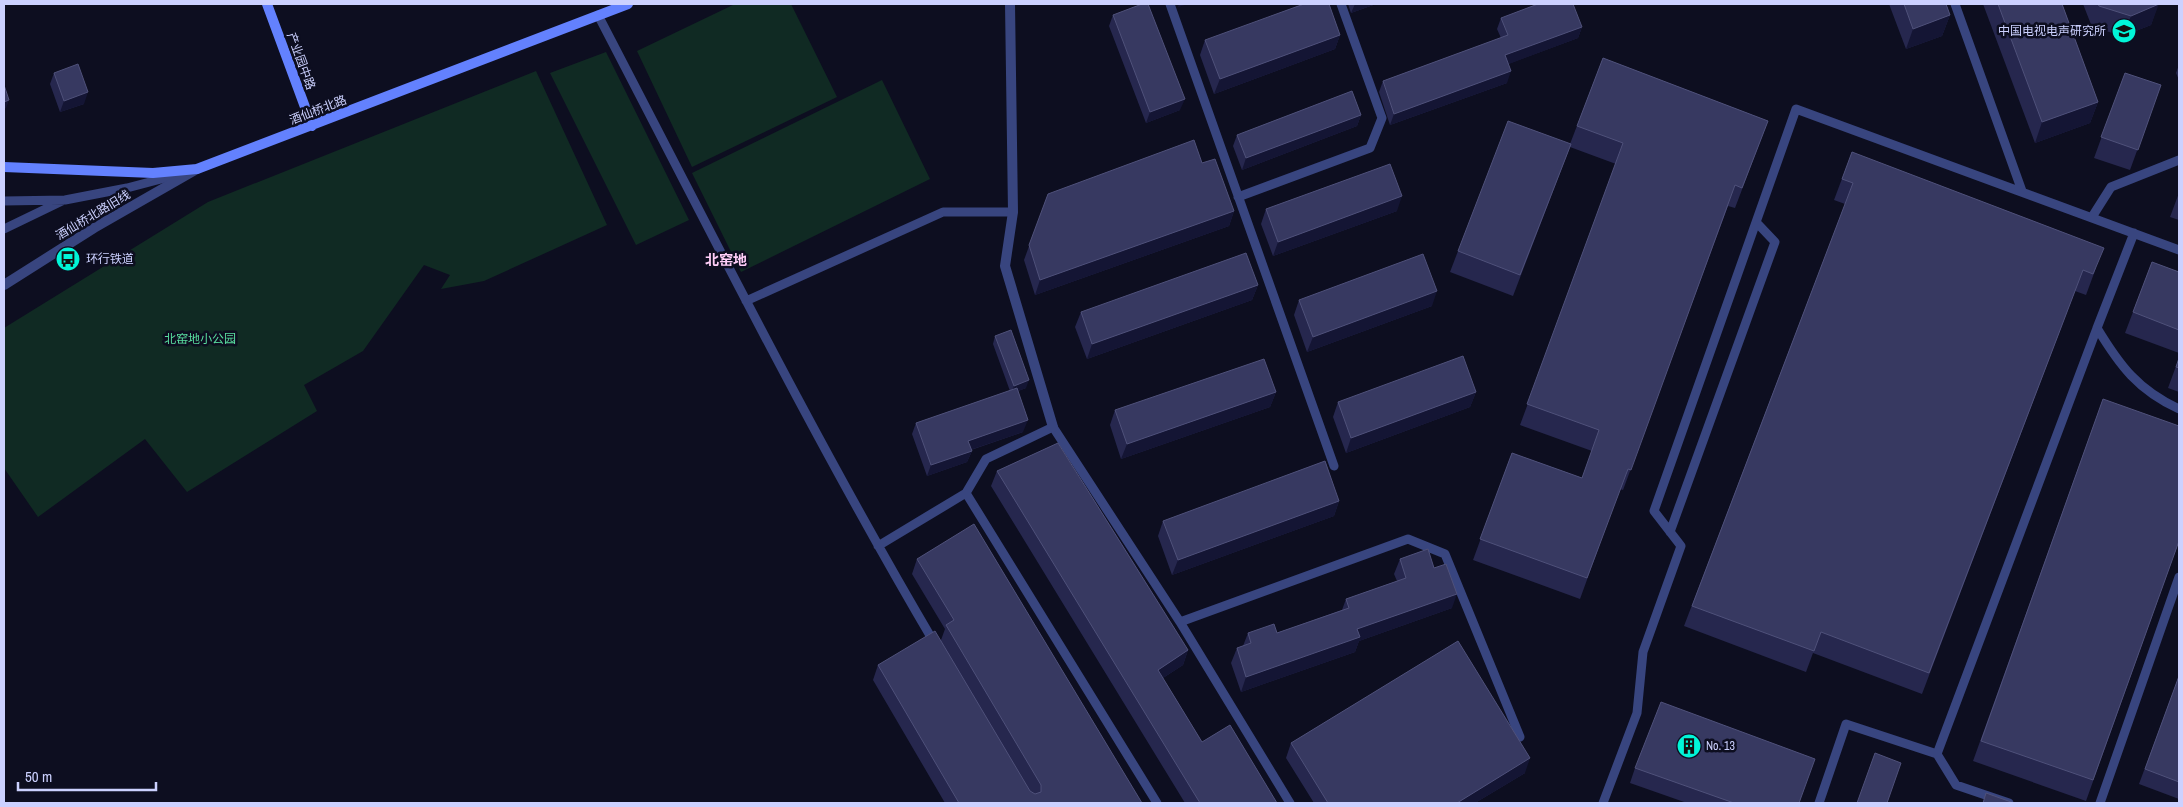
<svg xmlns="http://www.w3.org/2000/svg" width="2183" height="807" font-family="'Archivo Narrow','Noto Sans SC',sans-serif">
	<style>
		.green { fill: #102a23 }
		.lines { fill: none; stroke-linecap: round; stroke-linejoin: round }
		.lane { stroke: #38457f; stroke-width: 9 }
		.street { stroke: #38457f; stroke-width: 10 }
		.secondary { stroke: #6381fe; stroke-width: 10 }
		.wall { fill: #26274e }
		.shaded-wall { fill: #141534 }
		.building { fill: #373961; stroke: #4f517a }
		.labels { text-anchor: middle; stroke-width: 5; stroke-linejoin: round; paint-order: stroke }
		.poi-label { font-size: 12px; fill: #ccd1ff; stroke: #0d0e20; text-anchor: start }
		.street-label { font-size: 12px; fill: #ccd1ff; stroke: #0d0e20 }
		.park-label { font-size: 12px; fill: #59de9f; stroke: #0d0e20 }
		.neighbourhood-label { font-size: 14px; font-weight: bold; fill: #ffcef8; stroke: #0d0e20 }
	</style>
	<rect width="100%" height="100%" fill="#0d0e20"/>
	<path class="green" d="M735,4H791L837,97L692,167L637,51Z
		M606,52L689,220L636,245L550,73Z
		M536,71L607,225L484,281L441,289L450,275L424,265L363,351L304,385L317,411L187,492L145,439L38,517L4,468V328L208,202Z
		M882,80L930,179L741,272L692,173Z"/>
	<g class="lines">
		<path class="lane" d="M1170,4L1334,466
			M1955,4L2022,191
			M598,15C708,226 814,439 935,644
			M1238,197L1370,148L1382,118L1341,4
			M4,201L65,200L127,188L180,174
			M2092,217L2111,187L2179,160
			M4,229L62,201
			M2134,233L2097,328C2120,366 2138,390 2179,409
			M746,301L943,212H1013
			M966,493L1157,803
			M1670,532L1775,242L1756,222
			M878,546L966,493L986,459L1053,427L1180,622L1290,803
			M1180,622L1408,539L1445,554L1520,737
			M1937,754L2097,328
			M1603,803L1637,713L1643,652L1681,546L1654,511L1796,109L2179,250
			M1819,803L1846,724L1937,754L1956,785L2009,803
			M2100,803L2179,577"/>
		<path class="street" d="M1010,4L1013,212L1005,266L1053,427
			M4,285L94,228L197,169"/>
		<path class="secondary" d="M267,4L312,126
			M4,167L153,173L197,169L628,4"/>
	</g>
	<path class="wall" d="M1348,4H1376L1351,13Z
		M1889,4H1946L1950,15L1942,36L1906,49Z
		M1983,4H2062L2098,102L2090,123L2035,143Z
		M2083,4H2158L2151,25L2123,36L2092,27Z
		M1113,15L1180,110L1146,123L1109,26Z
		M1501,18L1582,27L1578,38L1508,64L1507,83L1390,125L1379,92L1383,81L1501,38L1497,29Z
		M1340,35L1335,49L1214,94L1200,55L1205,40Z
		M1603,58L1768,121L1735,208L1728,206L1623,490L1620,489L1580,599L1473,560L1512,453L1582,478L1592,451L1520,425L1616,164L1570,147L1513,296L1450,272L1458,251L1570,144Z
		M2179,65V80L2176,73Z
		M54,73L84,104L60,112L50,84Z
		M2125,73L2161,85L2130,170L2094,158Z
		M1361,115L1357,126L1242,170L1233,146L1237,135Z
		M1852,152L2096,268L2086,295L2075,291L1922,694L1813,653L1806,672L1684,626L1845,204L1834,200Z
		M1202,163L1234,211L1229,226L1035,295L1024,260L1048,194Z
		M2179,193V220L2170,217Z
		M1266,209L1397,211L1273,256L1261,224Z
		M2152,262L2179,272V353L2125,333Z
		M1258,285L1252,300L1087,359L1075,327L1081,312Z
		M1299,300L1432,306L1307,352L1294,315Z
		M995,336L1026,388L1018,391L1023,432L971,450L972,451L967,462L927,476L912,434L916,423L1010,391L993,344Z
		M2179,358V392L2168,388Z
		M1276,392L1270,407L1121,459L1110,425L1115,410Z
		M1476,392L1470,407L1346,453L1333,417L1338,402Z
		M2103,399L2179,541L2086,801L1973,761Z
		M997,471L1188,650L1183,665L1163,678L1202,742L1277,803H1185L991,486Z
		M1339,501L1334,516L1172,575L1158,536L1163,521Z
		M917,559L1142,803H945L873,680L878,665L941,640L945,629L912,574Z
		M1400,559L1434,568L1452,608L1359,641L1355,652L1241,692L1231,663L1237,648L1243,646L1248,633H1277L1342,610L1346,599L1397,581L1394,574Z
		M2179,676V799L2139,784Z
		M1291,743L1525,773L1475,803H1314L1286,758Z
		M1635,768L1799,803H1687L1630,783Z"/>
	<path class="shaded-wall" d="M1179,4H1188L1178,7Z
		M1355,4H1376L1351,13Z
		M2159,4L2151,25L2123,36L2131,16Z
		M1950,15L1942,36L1906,49L1913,29Z
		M1582,27L1578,38L1501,67L1505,55Z
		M1340,35L1335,49L1214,94L1220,79Z
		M1511,71L1507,83L1390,125L1394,114Z
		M88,92L84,104L60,112L64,101Z
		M1185,99L1180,110L1146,123L1150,112Z
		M9,100L6,108L4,109V102Z
		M2098,102L2090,123L2035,143L2042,122Z
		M1361,115L1357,126L1242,170L1246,158Z
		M1402,196L1397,211L1273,256L1278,242Z
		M1234,211L1229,226L1035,295L1040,280Z
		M1258,285L1252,300L1087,359L1092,344Z
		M1437,291L1432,306L1307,352L1313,337Z
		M1029,380L1026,388L1011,394L1014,386Z
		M1276,392L1270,407L1121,459L1127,444Z
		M1476,392L1470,407L1346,453L1351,438Z
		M1028,420L1023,432L964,452L968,441Z
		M972,451L967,462L927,476L931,465Z
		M1339,501L1334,516L1172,575L1178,560Z
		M1457,594L1452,608L1359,641L1355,652L1241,692L1246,677L1357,629Z
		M1188,650L1183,665L1152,685L1158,670Z
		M1530,758L1525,773L1475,803H1457Z"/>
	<path class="building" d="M1142,4H1148L1185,99L1150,112L1113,15Z
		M1304,4H1329L1340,35L1220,79L1205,40Z
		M1538,4H1573L1582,27L1505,55L1511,71L1394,114L1383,81L1508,35L1501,18Z
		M1904,4H1946L1950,15L1913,29Z
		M1998,4H2062L2098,102L2042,122Z
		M2098,4H2159L2131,16L2099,6Z
		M1603,58L1768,121L1742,188L1735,185L1631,470L1628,469L1587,578L1480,539L1512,453L1582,478L1599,430L1527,404L1623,143L1577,126Z
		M78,64L88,92L64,101L54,73Z
		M2125,73L2161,85L2138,150L2101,137Z
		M4,85L9,100L4,102Z
		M1352,91L1361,115L1246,158L1237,135Z
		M1508,121L1571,144L1520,275L1458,251Z
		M1194,140L1202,163L1215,159L1234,211L1040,280L1029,245L1048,194Z
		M1852,152L2104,248L2093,274L2083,270L1929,673L1821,632L1814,651L1692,606L1853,183L1842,179Z
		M1390,164L1402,196L1278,242L1266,209Z
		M1246,253L1258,285L1092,344L1081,312Z
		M1423,254L1437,291L1313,337L1299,300Z
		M2152,262L2179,272V330L2133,312Z
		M1011,330L1029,380L1014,386L995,336Z
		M1463,356L1476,392L1351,438L1338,402Z
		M2179,358V368L2176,367Z
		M1264,359L1276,392L1127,444L1115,410Z
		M1017,388L1028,420L968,441L972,451L931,465L916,423Z
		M2103,399L2179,426V541L2093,780L1981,741Z
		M1058,443L1188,650L1158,670L1202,742L1230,725L1277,803H1200L997,471Z
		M1325,461L1339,501L1178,560L1163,521Z
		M974,524L1142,803H959L878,665L935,631L1030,791L1035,794L1041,792V785L946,625L954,620L917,559Z
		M1428,549L1434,568L1446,564L1457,594L1357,629L1360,637L1246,677L1237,648L1251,643L1248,633L1274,624L1277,633L1349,608L1346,599L1406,578L1400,559Z
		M1458,641L1530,758L1457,803H1328L1291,743Z
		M2179,676V782L2145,769Z
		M1661,702L1815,759L1799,803H1734L1635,768Z
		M1875,753L1901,763L1887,803H1857Z
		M1986,793L2014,803H1983Z"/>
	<defs>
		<symbol id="university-disc" viewBox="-11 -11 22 22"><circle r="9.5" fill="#01f5d8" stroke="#0d0e20"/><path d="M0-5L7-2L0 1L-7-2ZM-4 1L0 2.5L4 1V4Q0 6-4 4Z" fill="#111"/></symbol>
		<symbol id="bus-disc" viewBox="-11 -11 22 22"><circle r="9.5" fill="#01f5d8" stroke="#0d0e20"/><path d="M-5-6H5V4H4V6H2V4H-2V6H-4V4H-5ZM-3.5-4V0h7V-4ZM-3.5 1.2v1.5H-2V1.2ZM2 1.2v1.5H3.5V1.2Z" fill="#111"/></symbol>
		<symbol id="building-disc" viewBox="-11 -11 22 22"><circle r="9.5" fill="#01f5d8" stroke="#0d0e20"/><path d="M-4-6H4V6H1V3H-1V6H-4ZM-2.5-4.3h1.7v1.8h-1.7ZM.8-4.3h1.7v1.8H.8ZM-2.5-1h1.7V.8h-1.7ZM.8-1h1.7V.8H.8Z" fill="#111"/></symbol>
	</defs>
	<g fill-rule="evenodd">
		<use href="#university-disc" x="2110" y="17" width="28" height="28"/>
		<use href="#bus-disc" x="54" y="245" width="28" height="28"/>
		<use href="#building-disc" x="1675" y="732" width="28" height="28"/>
	</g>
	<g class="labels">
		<g class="poi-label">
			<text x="2106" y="35" text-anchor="end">中国电视电声研究所</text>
			<text x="86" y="263">环行铁道</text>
			<text x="1706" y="750">No. 13</text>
		</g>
		<g class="street-label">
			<text transform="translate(301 61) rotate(70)" y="4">产业园中路</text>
			<text transform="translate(318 110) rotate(-21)" y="4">酒仙桥北路</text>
			<text transform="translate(93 215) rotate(-31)" y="4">酒仙桥北路旧线</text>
		</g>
		<g class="park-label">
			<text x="200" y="343">北窑地小公园</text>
		</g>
		<g class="neighbourhood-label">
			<text x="726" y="265">北窑地</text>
		</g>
	</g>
	<rect width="2183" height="807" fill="none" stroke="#ccd1ff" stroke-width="10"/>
	<path d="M18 782v8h138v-8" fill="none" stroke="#ccd1ff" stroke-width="2.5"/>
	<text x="25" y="782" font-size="15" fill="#ccd1ff" stroke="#0d0e20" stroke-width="4" paint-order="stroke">50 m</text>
</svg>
